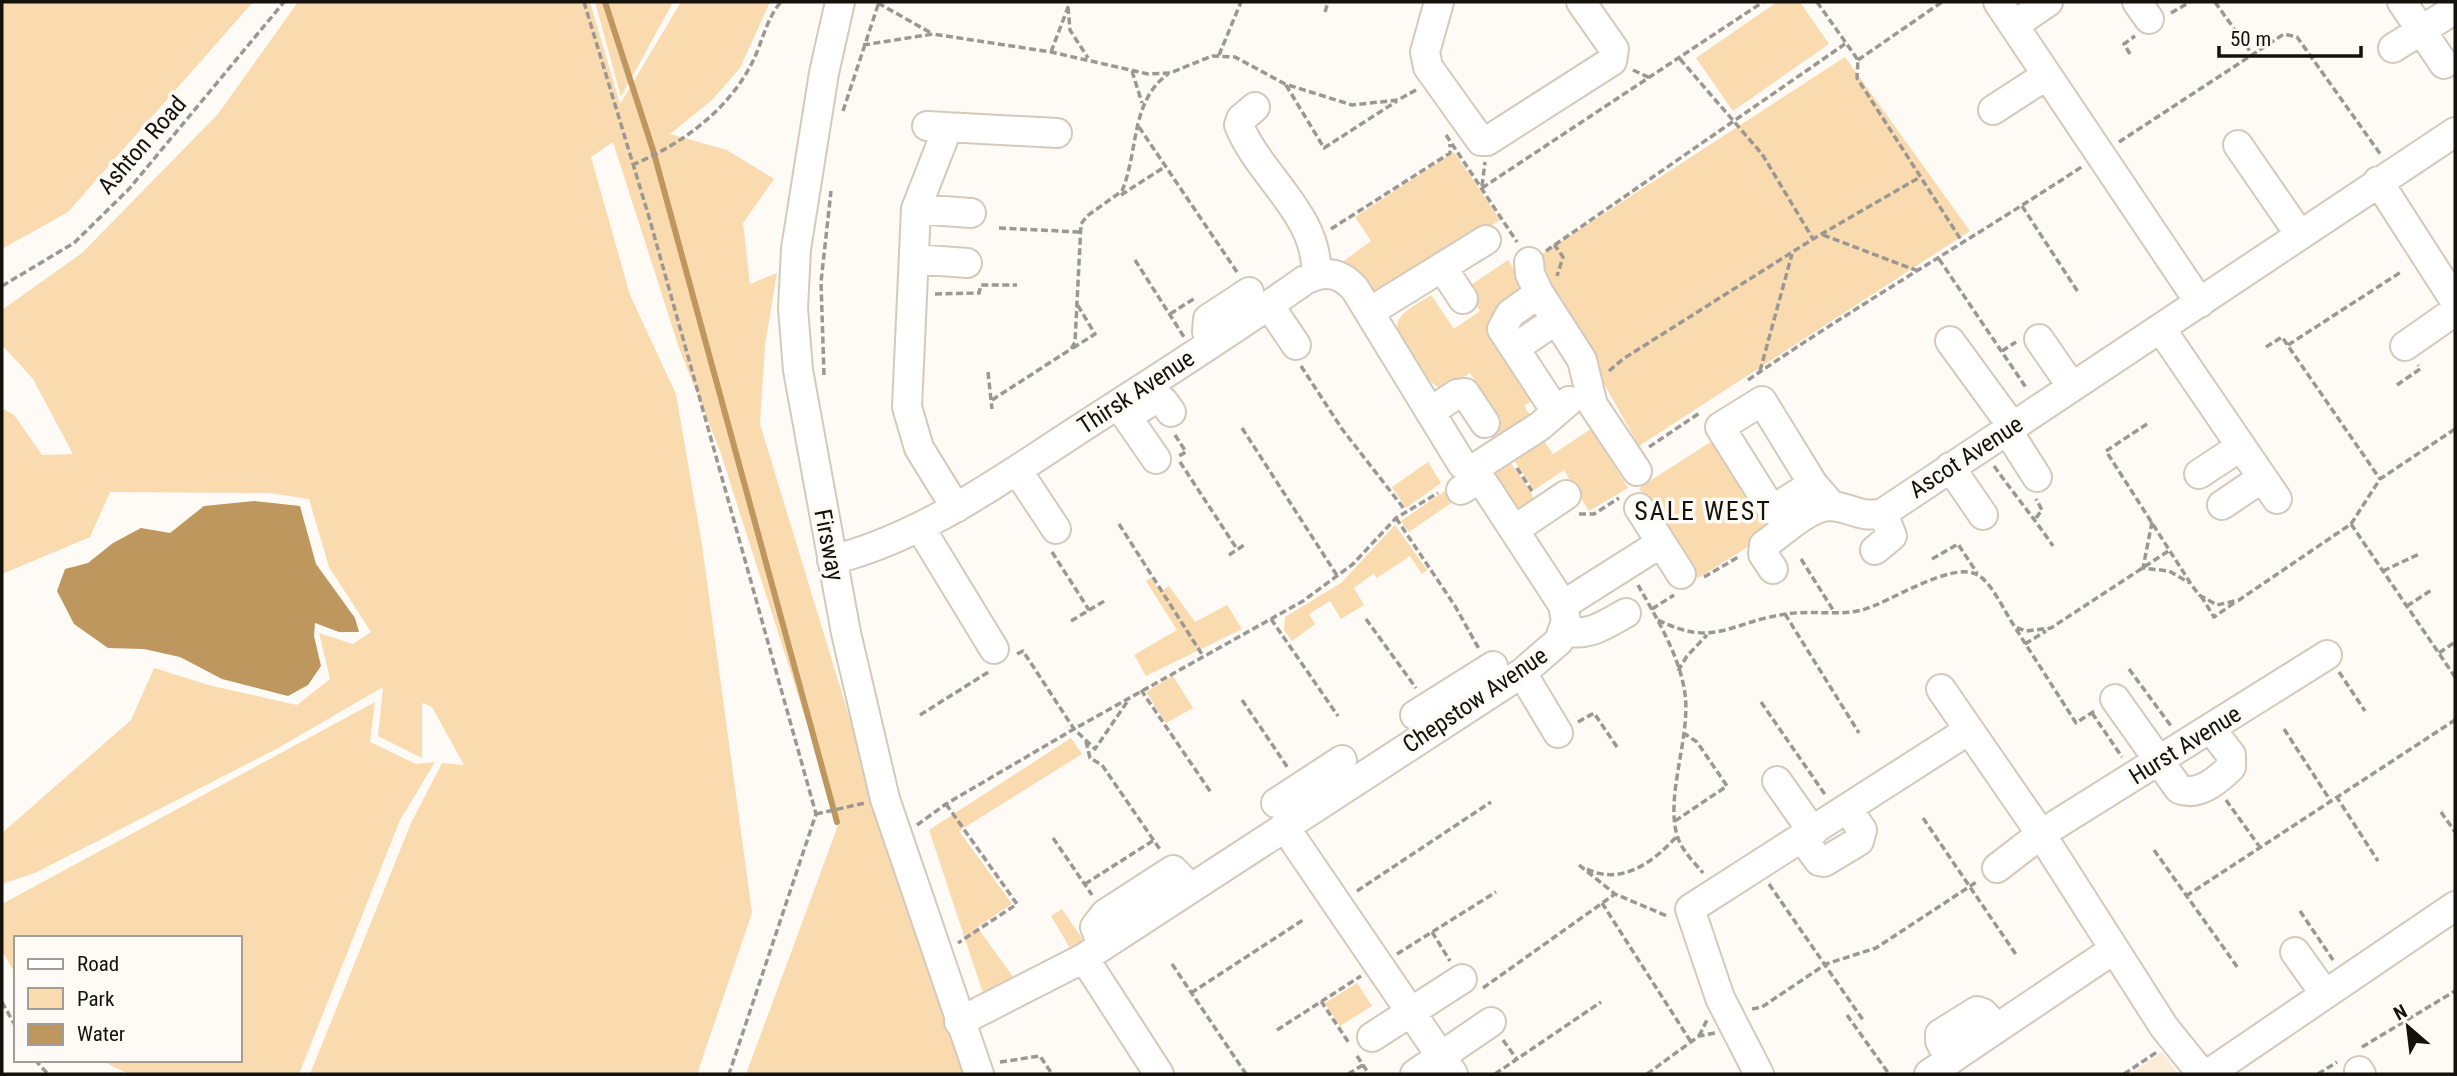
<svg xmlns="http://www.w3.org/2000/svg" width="2457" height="1076" font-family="'Roboto Condensed',sans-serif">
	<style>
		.built { fill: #fbecd8 }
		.green { fill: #fadbaf }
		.water { fill: #be975e }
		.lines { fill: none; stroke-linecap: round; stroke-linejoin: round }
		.stream { stroke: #be975e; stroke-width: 6 }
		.minor-casing { stroke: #d3cabc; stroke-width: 32 }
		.path { stroke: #9b9792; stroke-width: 3.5; stroke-dasharray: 7 3.5; stroke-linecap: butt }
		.minor { stroke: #fff; stroke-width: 28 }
		.labels { text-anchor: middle; stroke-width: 7; stroke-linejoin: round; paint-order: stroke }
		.street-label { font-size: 24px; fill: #15120d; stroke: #fefaf5 }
		.neighbourhood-label { font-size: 26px; letter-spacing: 2px; fill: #15120d; stroke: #fefaf5 }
	</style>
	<rect width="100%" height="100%" fill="#fefaf5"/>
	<path class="built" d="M2162,1052L2178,1074H2130Z"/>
	<path class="green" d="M2,2H253L68,212L2,249Z
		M298,2H590L620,104L681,2H770L740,68L712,100L670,134L727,150L774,179L743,223L750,284L777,273L765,345L760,424L876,805L971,1074H746L839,823L720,451L679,348L613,142L591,157L630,295L676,394L702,545L752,913L697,1074H310L411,823L442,763L464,765L432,707L422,703V758L378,736L383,687L278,748L37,872L2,884V833L131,720L154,668L212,686L297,705L330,679L319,633L353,644L371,632L329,567L309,499L269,493L110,492L90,537L2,574V408L14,415L42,455L73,454L33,379L2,345V310L82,253L218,114Z
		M595,2H673L621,97Z
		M1777,2H1800L1829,44L1733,111L1696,58Z
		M1845,57L1970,231L1639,446L1534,259Z
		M1454,152L1500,220L1385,294L1371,297L1341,263L1371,241L1355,217Z
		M1508,260L1532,296L1489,324L1538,397L1524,406L1534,421L1498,446L1487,430L1501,419L1470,373L1450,386L1439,388C1424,379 1389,336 1399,319C1405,309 1421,302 1431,295L1454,329L1480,311L1465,289Z
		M1597,425L1611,446L1605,451L1628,488L1589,511L1564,470L1534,490L1510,454L1540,435L1553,454Z
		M1712,441L1770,533L1698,578L1639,488Z
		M1506,456L1531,492L1535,505L1516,512L1485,471Z
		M1428,462L1441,483L1406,508L1392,487Z
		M1446,490L1454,501L1409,532L1401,521Z
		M1395,525L1427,570L1422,574L1410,556L1377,578L1373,574L1354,588L1364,605L1341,619L1330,601L1309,614L1315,624L1292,641L1284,630L1285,617L1341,583Z
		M1151,578L1160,592L1169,586L1195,622L1227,605L1242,629L1146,676L1134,655L1177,630L1146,581Z
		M1173,676L1193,708L1166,723L1146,692Z
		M375,702L370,742L416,764L435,762L400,820L299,1074H129L100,1060H240V938H16V975L2,951V904Z
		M1071,738L1082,754L959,831L1012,904L977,927L1022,989L985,999L929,830Z
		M1062,909L1083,940L1070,948L1051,916Z
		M1357,983L1372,1006L1340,1026L1325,1003Z"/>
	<path class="water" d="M254,501L300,506L316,564L355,618L359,632H339L315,623L314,636L321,666L308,685L288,696L222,679L180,657L144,649L108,648L74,624L57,591L65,569L88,563L113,543L141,528L170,533L204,506Z"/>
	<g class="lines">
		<path class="stream" d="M605,2L653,150L837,822"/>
		<defs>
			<path id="minor" d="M840,2L824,73L796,249L793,308L798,370L846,633L885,799L979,1074
				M1439,2L1425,52L1428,67L1481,141H1487L1612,61L1614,49L1581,2
				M1998,2L2200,303
				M2137,2L2149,19
				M2402,2L2444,64
				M2014,25L2048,2
				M2393,48L2452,11
				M1255,107L1241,119L1239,125C1259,176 1320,216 1316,275
				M1993,110L2047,75
				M927,126L1057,133
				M948,127L916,209L907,407L919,448L956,508
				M2238,145L2300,235
				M2378,181L2455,301
				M916,209L971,213
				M914,259L967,263
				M1529,262L1530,274L1539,293L1582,360L1593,405L1637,471
				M1442,267L1463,299
				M1539,293L1510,314L1502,329L1555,410
				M1269,305L1296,345
				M1371,311L1486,240
				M2161,329L2277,499
				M2039,339L2072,387
				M1213,341L1207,332L1208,319L1249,292
				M1950,341L2012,426
				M2405,346L2455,311
				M1515,348L1556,320
				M1118,404L1156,459
				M1430,412L1457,394L1465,393L1485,423
				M1129,415L1155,399L1163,401L1171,412
				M2007,430L2037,477
				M1950,467L1983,515
				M1475,468L1540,426L1569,401
				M1017,470L1056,529
				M2199,474L2240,447
				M1813,484L1772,510L1720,427L1762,401L1813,484L1832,506
				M2222,505L2262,478
				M1639,508L1681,574
				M921,529L994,649
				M1514,530L1566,495
				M1875,550L1892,536L1883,513
				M832,560C922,537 998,482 1075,432C1152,382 1230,333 1305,280C1325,270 1340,272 1355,289L1462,464
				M1773,569L1763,554L1764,545C1782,533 1808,507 1829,506C1850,506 1859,519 1883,513L2455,132
				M1563,605L1661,543
				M1565,631C1589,637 1606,624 1626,613
				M1522,673L1558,733
				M1941,689L2041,834L2164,1027L2202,1074
				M2115,699L2179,789C2198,797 2218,780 2231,767V755L2211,729
				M1415,715L1493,666
				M1777,781L1813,832
				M1276,803L1342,760
				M1284,826L1453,1074
				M1803,839L1819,861L1824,862L1859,841L1862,830L1847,808
				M1997,868L2041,834L2327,655
				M1102,946L1095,927L1105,914L1173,870L1191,888
				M2295,952L2325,994
				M1084,958L1159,1074
				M959,1022L1084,958L1522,673L1559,641L1566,621L1563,605L1484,484L1477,480L1461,490
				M1372,1037L1462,979
				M1950,1060L1940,1041V1034L1977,1011L1983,1013L1997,1028
				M2359,1071L2361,1074
				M1415,1074L1491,1022
				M1759,1074L1720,998L1690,909L1969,730
				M1929,1074L2113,950
				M2208,1074L2455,906"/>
		</defs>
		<use href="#minor" class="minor-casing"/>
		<path class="path" d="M584,2L649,217L816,814L729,1074
			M1817,2L1858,60L1857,78L1963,243
			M2215,2L2252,54
			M878,3L931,33
			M1068,7L1070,30L1088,58
			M1325,12L1328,2
			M2171,13L2190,2
			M863,45L933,34L1051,52L1148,74L1170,73L1212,56L1235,57L1285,84L1352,105L1398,100L1416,90
			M1051,52L1070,2
			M2130,54L2124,44L2135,36
			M1219,55L1241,2
			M1680,59L1762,154L1813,239
			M1858,60L1942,2
			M1633,70L1650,78
			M1132,71L1142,103
			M1286,85L1324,148L1397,101
			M843,111L879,2
			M1139,127L1237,272L1234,273
			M1446,135L1517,242
			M2119,142L2284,34L2297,37L2381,155
			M632,165C681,145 729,110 753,61C762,43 767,17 781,2
			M1482,186L1485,162
			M1482,188L1763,2
			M1121,195L1166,166
			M2022,206L2078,292
			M999,228L1079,232
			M1331,229L1450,153V144
			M1823,235L1918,271
			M1554,244L1563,257L1557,276
			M1546,251L1845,44
			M1939,259L2027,389
			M1135,260L1184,337
			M2,286L74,243L129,189L284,2
			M935,294L979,293L981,285H1017
			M1170,314L1195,298
			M2288,345L2401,272
			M2266,347L2282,337L2380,479
			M1073,348L1095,334L1077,304
			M2002,351L2016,342
			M1301,366L1342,429L1405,510
			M1609,371L1623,359L1813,239L1920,177
			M1760,371L1792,254
			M988,372L992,409
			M824,375L821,282L831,191
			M1748,380C1857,305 1972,239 2083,166
			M2397,385L2420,369L2418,365
			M992,400L1071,349L1075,342L1081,224L1087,216L1122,191C1139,150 1130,102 1168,74
			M2147,424L2106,451L2191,584L2199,595L2217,605L2239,600L2351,524L2380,479L2455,429
			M1242,428L1338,577
			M1175,435L1186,452L1177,457
			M1649,447L1701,412
			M1180,462L1237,549
			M1994,466C2014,494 2034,518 2053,546
			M1517,468L1532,491
			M1579,514H1594L1619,498
			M1396,518L1455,606L1479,649
			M2036,518L2042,510L2036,499
			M2152,522L2143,568L2169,571L2190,583
			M1119,524L1203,656
			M2351,524L2455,677
			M1052,552L1089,610
			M1229,555L1244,545
			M1801,559L1835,613
			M1932,559L1958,544L1977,573
			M2383,571L2419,554
			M1704,577L1740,556
			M1638,585C1656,617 1680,656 1685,694C1691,737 1664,799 1678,838C1683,852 1694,862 1703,873
			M2201,596L2214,617L2234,603
			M2407,606L2433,589
			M1652,609L1674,595
			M1785,614L1859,733
			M1271,619L1338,716
			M1366,619L1416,688
			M1658,620C1716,649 1731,621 1787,614C1811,610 1838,616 1862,610C1889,603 1952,560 1978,575C1993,584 2005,613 2015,627L2026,631L2051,628L2170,550
			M1071,621L1106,600
			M2016,629L2076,723L2096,710
			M2025,644L2046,631
			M2439,653L2455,642
			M1017,654L1023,651L1074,729L1095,749L1129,699
			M2129,669L2171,726
			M1678,671L1687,656L1707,635
			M2339,672L2365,711
			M1141,690L1212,794
			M1242,700L1288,768
			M1761,702L1826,796
			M2092,713L2122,757
			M920,715L990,671
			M1578,722L1594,713L1619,750
			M2284,729L2330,800
			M1086,741L1090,758L1102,765L1161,851
			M2336,796L2378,861
			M2226,800L2259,846
			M946,804L1017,904L958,943
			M2441,812L2455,832
			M816,814L865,803
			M1923,818L2017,956
			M1675,821L1727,786L1697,742L1685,734
			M917,825L946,804L1074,729L1303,601L1353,564L1396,518L1438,493
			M1053,838L1092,895
			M2154,850L2238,968
			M1579,865L1615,894L1667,916
			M1587,869C1621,886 1654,862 1677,836
			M1085,884L1154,840
			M1769,884L1863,1020
			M1357,891L1491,802
			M2186,896L2455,720
			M1602,903L1691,1042
			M2300,911L2333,960
			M1432,932L1450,961
			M1397,954L1496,892
			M1172,964L1246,1074
			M1483,988L1615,894
			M1191,993L1303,920
			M1321,1001L1349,1043
			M2,1002L16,1027
			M1752,1009L1762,1007L1826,964L1876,948L1978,881
			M1847,1015L1889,1074
			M1277,1030L1361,976
			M1699,1036L1707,1020
			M1503,1040L1516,1058
			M2362,1047L2455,991
			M1357,1056L1369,1074
			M35,1060L48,1074
			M1000,1062L1040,1056L1052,1074
			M1348,1074L1363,1065
			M1495,1074L1601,1002
			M1647,1074L1699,1036L1715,1033
			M2124,1074L2157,1052
			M2318,1074L2337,1062"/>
		<use href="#minor" class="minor"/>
	</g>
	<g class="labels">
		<g class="street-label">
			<text transform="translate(142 145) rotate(-49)" y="8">Ashton Road</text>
			<text transform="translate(1136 392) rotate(-33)" y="8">Thirsk Avenue</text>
			<text transform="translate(1966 457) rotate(-33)" y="8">Ascot Avenue</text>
			<text transform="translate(829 545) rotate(79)" y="8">Firsway</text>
			<text transform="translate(1475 700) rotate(-34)" y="8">Chepstow Avenue</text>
			<text transform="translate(2185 745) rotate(-32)" y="8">Hurst Avenue</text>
		</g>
		<g class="neighbourhood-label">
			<text x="1703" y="520">SALE WEST</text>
		</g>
	</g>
	<rect width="2457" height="1076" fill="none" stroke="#15120d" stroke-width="7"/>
	<rect x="14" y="936" width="228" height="126" fill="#fefaf5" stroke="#a19d98" stroke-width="2"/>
	<rect x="28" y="959" width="35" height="10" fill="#ffffff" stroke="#a19d98" stroke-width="2"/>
	<text x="77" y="971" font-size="21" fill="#15120d">Road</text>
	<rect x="28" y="988" width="35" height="21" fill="#fadbaf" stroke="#a19d98" stroke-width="2"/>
	<text x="77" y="1006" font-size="21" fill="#15120d">Park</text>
	<rect x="28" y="1024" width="35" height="21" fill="#be975e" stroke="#a19d98" stroke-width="2"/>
	<text x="77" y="1041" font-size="21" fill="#15120d">Water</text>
	<g transform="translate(2408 1027) rotate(332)" stroke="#fefaf5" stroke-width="5" paint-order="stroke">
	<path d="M0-5L12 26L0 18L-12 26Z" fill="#15120d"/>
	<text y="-10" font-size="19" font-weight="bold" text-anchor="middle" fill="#15120d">N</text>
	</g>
	<path d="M2219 46v10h142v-10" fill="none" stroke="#15120d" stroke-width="3.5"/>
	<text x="2230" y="46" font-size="21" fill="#15120d" stroke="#fefaf5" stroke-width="5" paint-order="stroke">50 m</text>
</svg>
